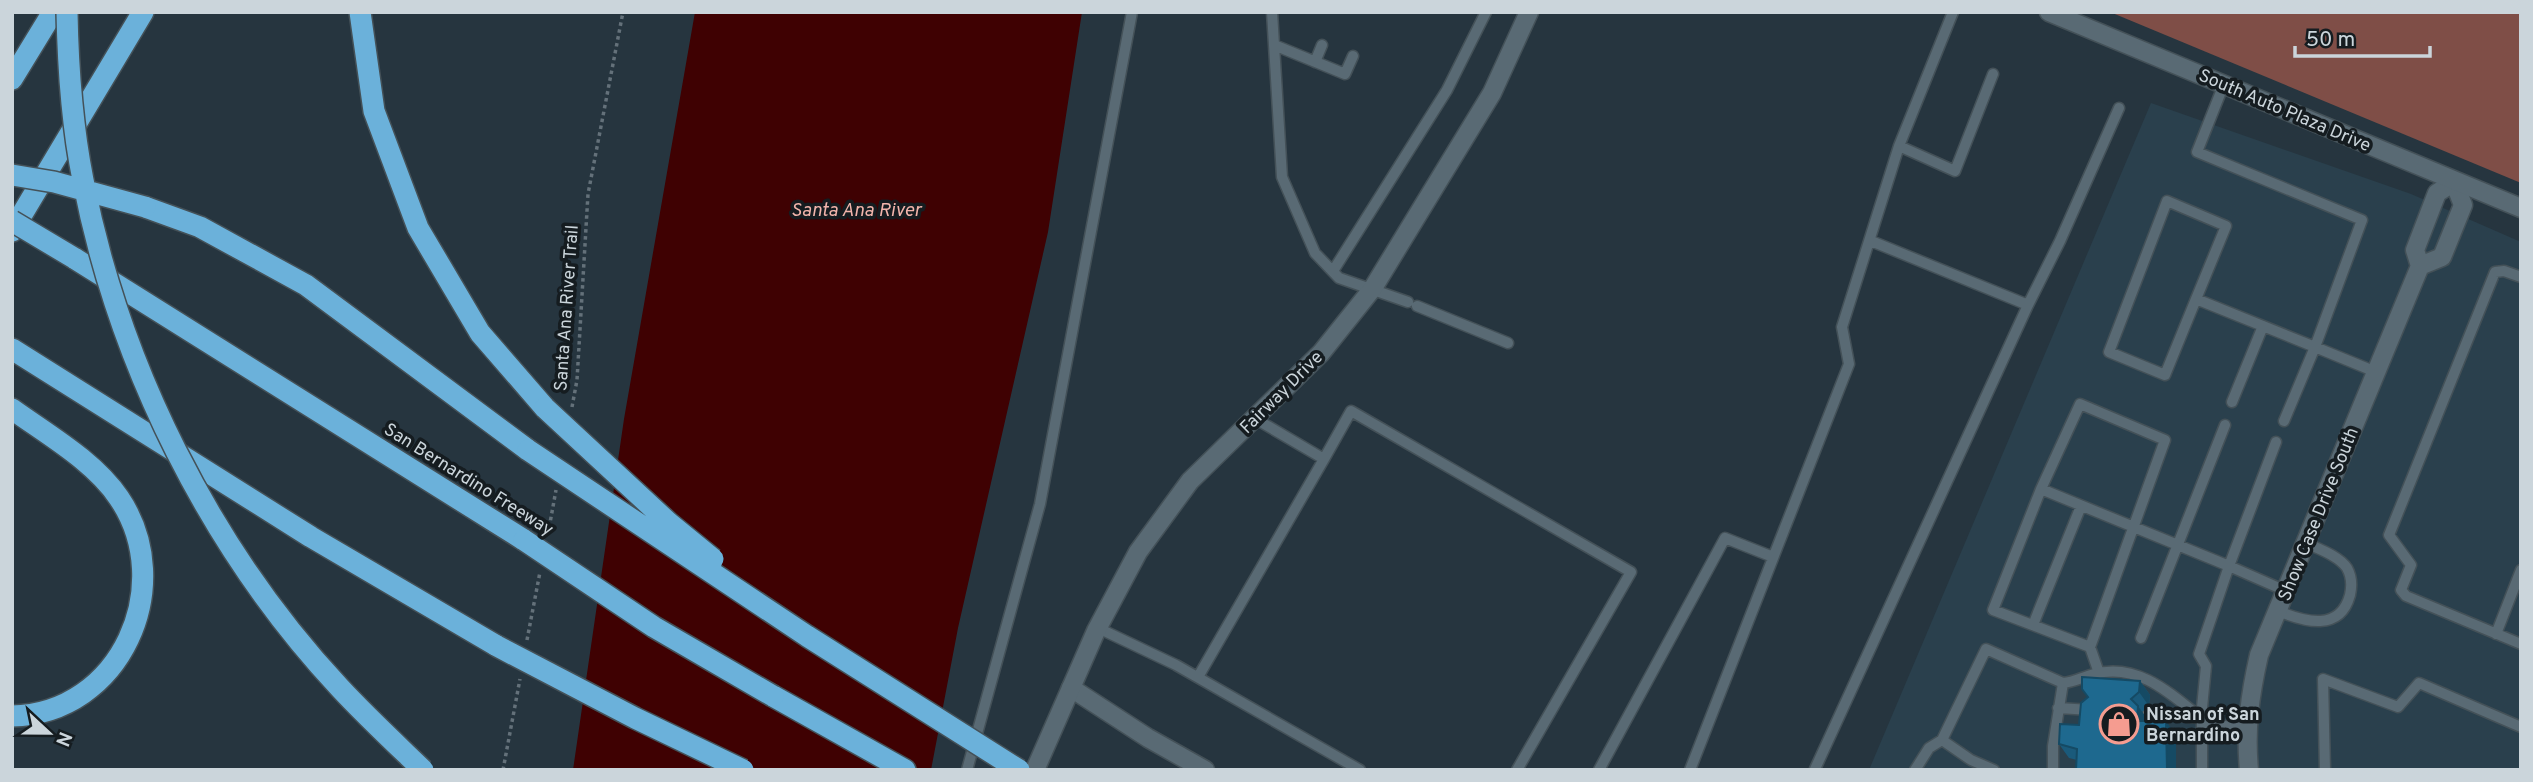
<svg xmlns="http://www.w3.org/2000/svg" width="2533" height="782" font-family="Overpass,sans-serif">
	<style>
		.built { fill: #2a404d }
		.green { fill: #7f4e47 }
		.water { fill: #3f0102 }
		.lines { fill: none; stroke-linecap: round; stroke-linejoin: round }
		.service-casing { stroke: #445158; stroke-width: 13 }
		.minor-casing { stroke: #445158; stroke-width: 21 }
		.tertiary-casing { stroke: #445158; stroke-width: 21 }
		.motorway-casing { stroke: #445158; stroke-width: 24 }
		.path { stroke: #64717a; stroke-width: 3.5; stroke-dasharray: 3.5 3.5; stroke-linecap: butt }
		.service { stroke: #596a74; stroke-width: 10 }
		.minor { stroke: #596a74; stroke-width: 18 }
		.tertiary { stroke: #596a74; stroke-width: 18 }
		.motorway { stroke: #6bb1da; stroke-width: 21 }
		.motorway-bridge-casing { stroke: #445158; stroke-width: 24; stroke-linecap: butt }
		.motorway-bridge { stroke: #6bb1da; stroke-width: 21 }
		.wall { fill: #1a5a7b }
		.shaded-wall { fill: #154a64 }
		.building { fill: #1e698f; stroke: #154a64; stroke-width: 2 }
		.labels { text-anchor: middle; stroke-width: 7; stroke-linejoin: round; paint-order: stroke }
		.street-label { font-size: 18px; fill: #cbd5db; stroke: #151c20 }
		.poi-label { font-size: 18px; font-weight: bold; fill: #cbd5db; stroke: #151c20; text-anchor: start }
		.water-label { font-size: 19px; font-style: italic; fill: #f2b4ab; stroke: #151c20 }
	</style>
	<rect width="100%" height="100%" fill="#26353f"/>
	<path class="built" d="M2151,103L2411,194L2521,242V770H1869Z"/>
	<path class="green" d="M2110,12H2521V183Z"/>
	<path class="water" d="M695,12H1082L1048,232L958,628L931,770H573L624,419Z"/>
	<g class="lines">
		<defs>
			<path id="service" d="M1272,12L1282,177L1315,253L1339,278L1408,302
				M1274,45L1345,74L1353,56
				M1315,62L1322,45
				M2224,84L2197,152L2362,220L2315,347L2376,372
				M1899,146L1955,171L1993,74
				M1871,241L2028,305L2060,241L2119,108
				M1333,271L1447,90L1486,12
				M2521,277L2504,271L2495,272L2389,535L2411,565L2401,590L2406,596L2521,644
				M2196,299L2226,226L2167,201L2109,352L2165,375L2196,299L2315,347L2284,421
				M1417,306L1508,343
				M2232,402L2263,326
				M1254,418L1324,459L1351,411L1631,572L1517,770
				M2276,442L2229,566L2286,591
				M2041,489L2080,404L2165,440L2090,647
				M2278,611C2305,622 2340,632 2350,595C2352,586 2352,577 2347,568C2339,556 2319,549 2306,543
				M2033,625L2081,506
				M1098,628L1176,665L1360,770
				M2496,634L2521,570
				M2141,638L2225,425
				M2099,673L2090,647L1993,610L2041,489L2229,566L2199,654L2206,666L2201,718
				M1198,677L1324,459
				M2058,708L2091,710
				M2148,713L2200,718
				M1942,740L1971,760L1994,770
				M1815,769L2028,305
				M967,770L1040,504L1132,12
				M1599,770L1725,538L1773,557
				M1690,770L1849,364L1842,327L1899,146L1953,12
				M1915,770L1929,748L1942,740L1986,649L2063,683C2075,682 2082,677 2094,674C2137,662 2170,693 2201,718L2202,723L2247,729
				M2053,770V746L2063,683
				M2202,770V723
				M2325,770L2323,679L2398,707L2419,683L2521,727"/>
			<path id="minor" d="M1071,688L1148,738L1205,770
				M2249,770C2245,729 2250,695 2259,655L2420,266L2415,250L2437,193L2454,182L2463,205L2442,257L2420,266"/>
			<path id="tertiary" d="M2049,12L2521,208
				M1035,770L1096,631L1138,552L1190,481L1321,353L1373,288L1492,93L1529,12"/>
			<path id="motorway" d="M360,12L374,111L418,228L480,333L545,408
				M12,79L53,12
				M145,207L200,227L306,285L528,450
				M12,231L143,12
				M74,258L524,540
				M12,349L311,537L497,646
				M12,409C48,435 94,461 119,498C178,585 121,714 12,716
				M773,696L905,770"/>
		</defs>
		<use href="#service" class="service-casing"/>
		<use href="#minor" class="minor-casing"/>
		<use href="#tertiary" class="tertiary-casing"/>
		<use href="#motorway" class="motorway-casing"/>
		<path class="path" d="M572,407L577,380L588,194L623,12
			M548,534L556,490
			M527,640L540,572
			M503,770L520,679"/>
		<use href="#service" class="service"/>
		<use href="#minor" class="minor"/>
		<use href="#tertiary" class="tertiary"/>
		<use href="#motorway" class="motorway"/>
		<defs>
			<path id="motorway-bridge" d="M67,12C68,68 72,125 83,180C119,366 211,550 340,688C367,717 395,743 423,770
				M12,175L54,182L145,207
				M12,221L74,258
				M545,408L669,523L713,559
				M528,450L807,636L1019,770
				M524,540L654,627L773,696
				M497,646L635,718L743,770"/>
		</defs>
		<use href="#motorway-bridge" class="motorway-bridge-casing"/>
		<use href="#motorway-bridge" class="motorway-bridge"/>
	</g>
	<path class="wall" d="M2140,681L2150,695L2149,706L2142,712L2148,721L2176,735V770H2076L2077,760L2069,758L2059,744L2079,725L2088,697L2082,689Z"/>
	<path class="shaded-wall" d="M2140,681L2150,695L2149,706L2139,692Z
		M2138,706L2148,720L2137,721Z
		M2166,721L2176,735V770H2167Z"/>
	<path class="building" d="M2082,677L2140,681L2139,692L2131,699L2138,706L2137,721H2166L2167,770H2076L2077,749L2059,744L2060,724L2079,725L2081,703L2088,697L2082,689Z"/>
	<defs>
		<symbol id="shop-ring" viewBox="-11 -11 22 22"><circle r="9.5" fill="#151c20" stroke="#f59c90" stroke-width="1.5"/><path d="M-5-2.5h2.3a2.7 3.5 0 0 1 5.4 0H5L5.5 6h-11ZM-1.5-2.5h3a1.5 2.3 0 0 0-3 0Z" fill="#f59c90"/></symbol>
	</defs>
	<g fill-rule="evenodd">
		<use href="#shop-ring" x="2097" y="702" width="44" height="44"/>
	</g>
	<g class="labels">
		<g class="street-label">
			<text transform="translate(2285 110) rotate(23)" y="6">South Auto Plaza Drive</text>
			<text transform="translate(566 308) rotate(-86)" y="6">Santa Ana River Trail</text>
			<text transform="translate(1281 392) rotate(-45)" y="6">Fairway Drive</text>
			<text transform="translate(469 479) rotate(32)" y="6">San Bernardino Freeway</text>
			<text transform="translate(2318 514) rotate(-68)" y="6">Show Case Drive South</text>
		</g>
		<g class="poi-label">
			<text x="2146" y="720">Nissan of San<tspan x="2146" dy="21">Bernardino</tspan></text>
		</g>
		<g class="water-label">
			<text x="856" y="216">Santa Ana River</text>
		</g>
	</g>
	<rect width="2533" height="782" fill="none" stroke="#cbd5db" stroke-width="28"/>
	<g transform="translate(49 733) rotate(112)" stroke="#151c20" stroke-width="5" paint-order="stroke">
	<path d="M0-5L12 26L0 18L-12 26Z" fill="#cbd5db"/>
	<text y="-10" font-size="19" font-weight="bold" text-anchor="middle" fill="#cbd5db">N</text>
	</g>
	<path d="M2295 46v10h135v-10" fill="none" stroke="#cbd5db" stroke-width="3.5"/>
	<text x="2306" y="46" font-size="21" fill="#cbd5db" stroke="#151c20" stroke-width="5" paint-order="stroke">50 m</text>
</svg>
